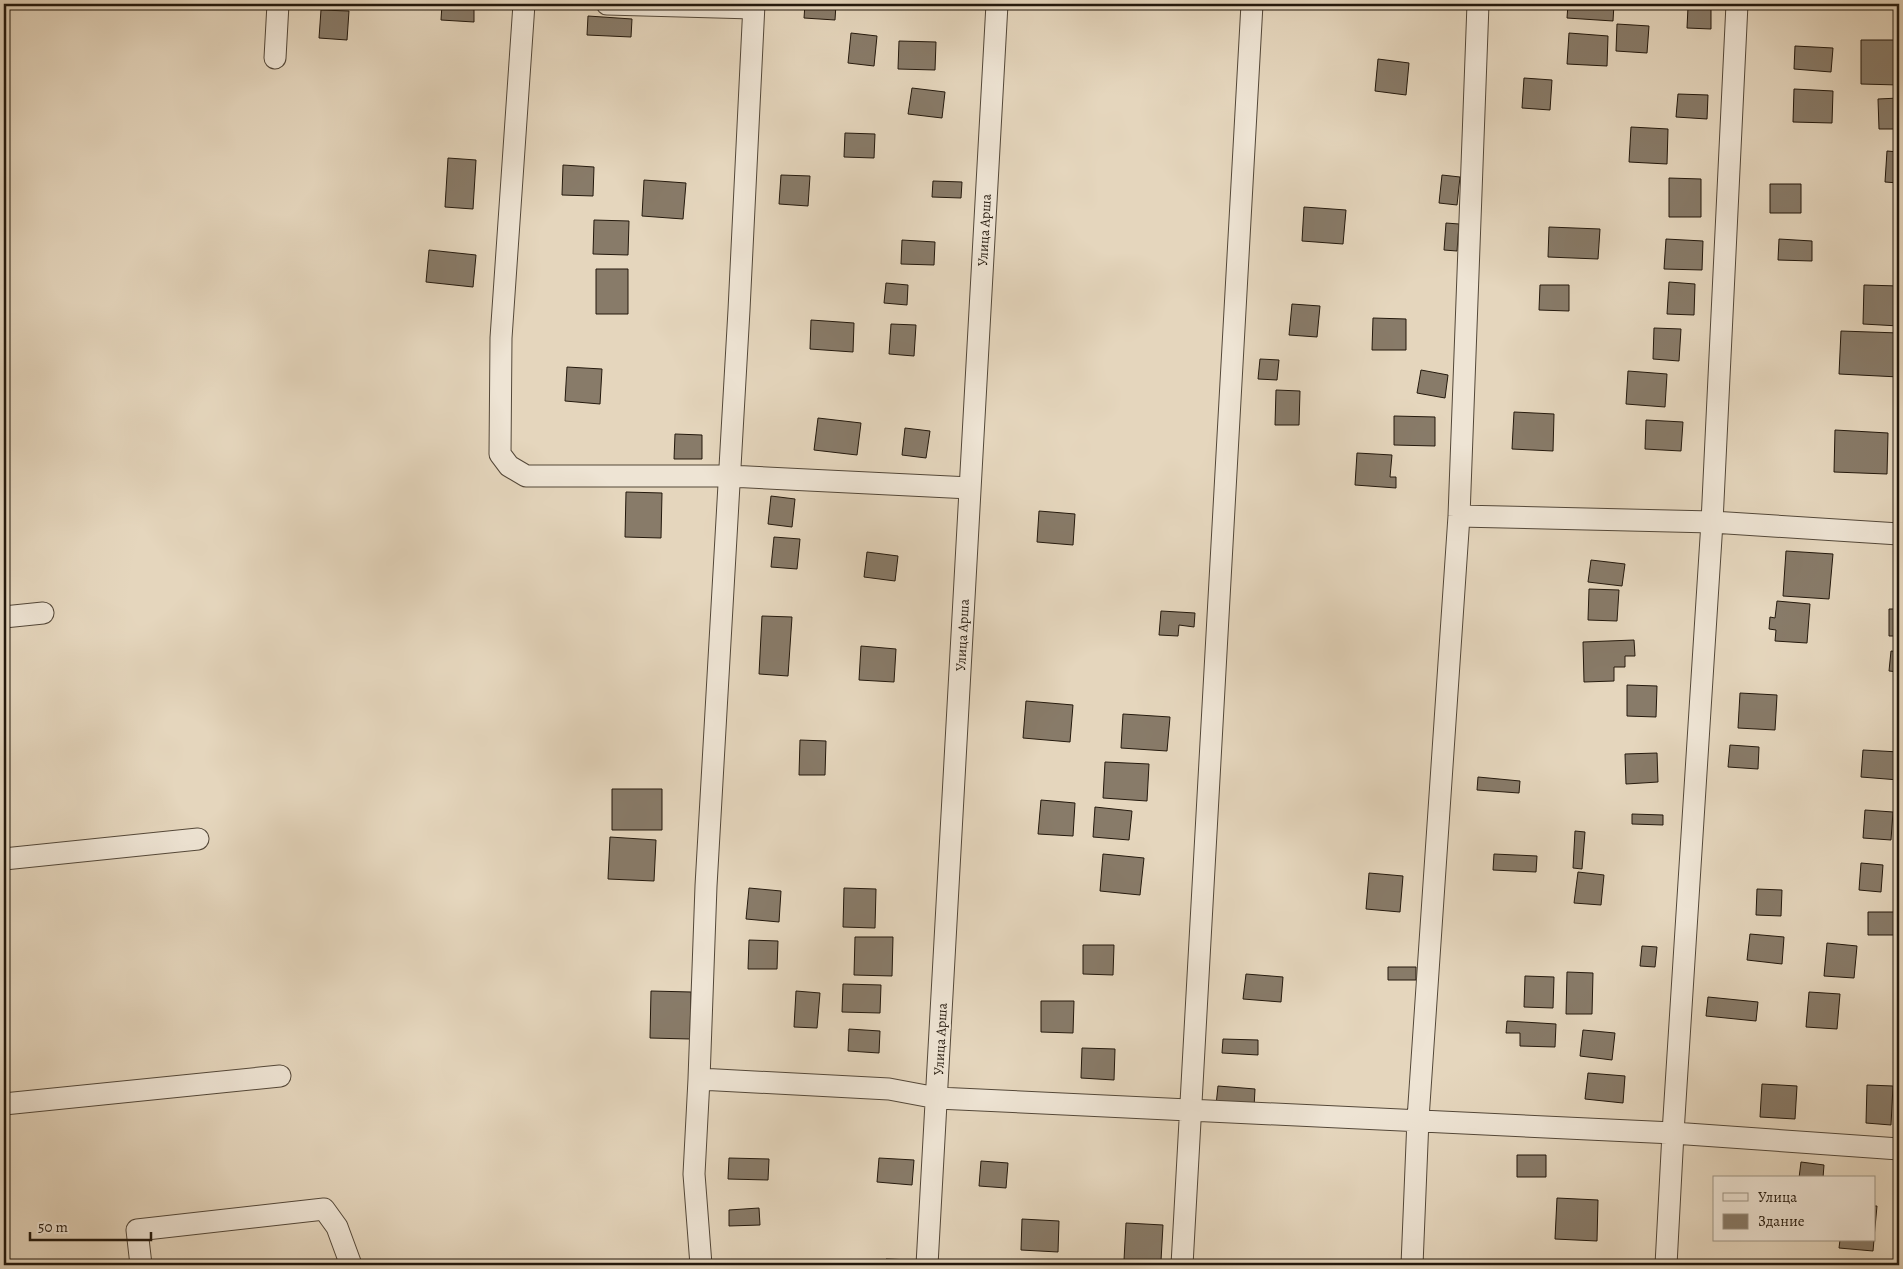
<svg xmlns="http://www.w3.org/2000/svg" width="1903" height="1269" font-family="Alegreya,serif">
	<style>
		.building { fill: #887b69; stroke: #24190d }
		.lines { fill: none; stroke-linecap: round; stroke-linejoin: round }
		.minor-casing { stroke: #544839; stroke-width: 23 }
		.minor { stroke: #eee4d4; stroke-width: 21 }
		.labels { text-anchor: middle; stroke-width: 4; stroke-linejoin: round; paint-order: stroke }
		.street-label { font-size: 14px; fill: #24190d; stroke: #eee4d4 }
	</style>
	<rect width="100%" height="100%" fill="#e5d6bd"/>
	<filter id="stains"><feTurbulence type="fractalNoise" baseFrequency=".004" numOctaves="4"/><feColorMatrix values="0 0 0 0 .2 0 0 0 0 .09 0 0 0 0 .02 0 0 0 .5 -.17"/></filter>
	<radialGradient id="worn" r=".72"><stop offset=".6" stop-color="#630" stop-opacity="0"/><stop offset="1" stop-color="#630" stop-opacity=".3"/></radialGradient>
	<path class="building" d="M442,4H474V22L441,20Z
		M805,4H836L835,20L804,18Z
		M1297,4H1362V8Z
		M1568,4H1614L1613,21L1567,18Z
		M1688,7L1711,8V29L1687,28Z
		M321,10L349,11L347,40L319,38Z
		M588,16L632,19L631,37L587,35Z
		M1617,24L1649,26L1647,53L1616,51Z
		M851,33L877,36L874,66L848,63Z
		M1569,33L1608,36L1607,66L1567,64Z
		M1861,40H1899V85L1861,84Z
		M899,41L936,42L935,70L898,69Z
		M1795,46L1833,48L1831,72L1794,69Z
		M1378,59L1409,63L1406,95L1375,91Z
		M1524,78L1552,80L1550,110L1522,108Z
		M912,88L945,92L942,118L908,114Z
		M1794,89L1833,91L1832,123L1793,122Z
		M1678,94L1708,95L1707,119L1676,117Z
		M1899,98V129H1879L1878,99Z
		M1631,127L1668,129L1667,164L1629,162Z
		M845,133L875,134L874,158L844,157Z
		M1887,151L1899,152V183L1885,182Z
		M448,158L476,160L473,209L445,207Z
		M563,165L594,167L593,196L562,195Z
		M781,175L810,176L808,206L779,204Z
		M1442,175L1460,177L1457,205L1439,203Z
		M1669,178L1701,179V217H1669Z
		M644,180L686,183L683,219L642,216Z
		M933,181L962,182L961,198L932,197Z
		M1770,184H1801V213H1770Z
		M1304,207L1346,210L1343,244L1302,241Z
		M594,220L629,221L628,255L593,254Z
		M1446,223L1459,224L1457,251L1444,250Z
		M1549,227L1600,229L1598,259L1548,257Z
		M1666,239L1703,241L1702,270L1664,269Z
		M1779,239L1812,241V261L1778,260Z
		M902,240L935,242L934,265L901,264Z
		M429,250L476,255L473,287L426,282Z
		M596,269H628V314H596Z
		M1669,282L1695,284L1694,315L1667,314Z
		M886,283L908,285L907,305L884,303Z
		M1540,285H1569V311L1539,310Z
		M1864,285L1899,286V326L1863,324Z
		M1292,304L1320,306L1317,337L1289,335Z
		M1373,318L1406,319V350H1372Z
		M811,320L854,323L853,352L810,349Z
		M891,324L916,325L914,356L889,354Z
		M1654,328L1681,329L1679,361L1653,359Z
		M1841,331L1899,333V377L1839,374Z
		M1260,359L1279,360L1277,380L1258,379Z
		M567,367L602,369L600,404L565,401Z
		M1421,370L1448,375L1445,398L1417,393Z
		M1628,371L1667,374L1665,407L1626,404Z
		M1276,390L1300,391L1299,425H1275Z
		M1514,412L1554,414L1553,451L1512,449Z
		M1394,416L1435,417V446L1394,445Z
		M818,418L861,423L857,455L814,450Z
		M1646,420L1683,422L1681,451L1645,449Z
		M905,428L930,431L926,458L902,455Z
		M1835,430L1888,433L1887,474L1834,472Z
		M675,434L702,435V459H674Z
		M1357,453L1392,455L1390,477H1396V488L1355,485Z
		M626,492L662,493L661,538L625,537Z
		M771,496L795,499L792,527L768,524Z
		M1039,511L1075,514L1073,545L1037,542Z
		M774,537L800,539L797,569L771,567Z
		M1786,551L1833,554L1829,599L1783,596Z
		M867,552L898,556L895,581L864,577Z
		M1591,560L1625,564L1622,586L1588,582Z
		M1896,578H1899V604H1894Z
		M1589,589L1619,590L1617,621L1588,620Z
		M1777,601L1810,604L1807,643L1775,641L1776,630L1769,629L1770,617L1775,618Z
		M1889,609H1899V636H1889Z
		M1161,611L1195,613L1194,627L1179,625L1178,636L1159,635Z
		M762,616L792,617L788,676L759,674Z
		M1634,640L1635,656H1625V667H1614V681L1584,682L1583,642Z
		M861,646L896,649L894,682L859,680Z
		M1891,651L1899,652V672L1889,671Z
		M1627,685L1657,686L1656,717L1627,716Z
		M1740,693L1777,695L1775,730L1738,728Z
		M1026,701L1073,705L1070,742L1023,738Z
		M1123,714L1170,717L1167,751L1121,748Z
		M800,740L826,741L825,775H799Z
		M1730,745L1759,747L1758,769L1728,767Z
		M1863,750L1899,752V780L1861,777Z
		M1657,753L1658,782L1626,784L1625,754Z
		M1105,762L1149,764L1147,801L1103,798Z
		M1478,777L1520,781L1519,793L1477,790Z
		M612,789H662V830H612Z
		M1041,800L1075,803L1073,836L1038,834Z
		M1095,807L1132,811L1129,840L1093,837Z
		M1865,810L1893,812L1891,840L1863,838Z
		M1632,814L1663,815V825L1632,824Z
		M1575,831L1585,832L1582,869L1573,868Z
		M610,837L656,840L654,881L608,879Z
		M1103,854L1144,858L1140,895L1100,891Z
		M1494,854L1537,856L1536,872L1493,870Z
		M1861,863L1883,865L1881,892L1859,890Z
		M1578,872L1604,875L1601,905L1574,903Z
		M1369,873L1403,876L1400,912L1366,909Z
		M749,888L781,891L779,922L746,919Z
		M844,888L876,889L875,928L843,927Z
		M1757,889L1782,890L1781,916L1756,915Z
		M1868,912H1895V935H1868Z
		M1750,934L1784,937L1782,964L1747,960Z
		M855,937H893L892,976L854,975Z
		M749,940L778,941L777,969H748Z
		M1827,943L1857,946L1854,978L1824,976Z
		M1083,945H1114L1113,975L1083,974Z
		M1642,946L1657,947L1655,967L1640,966Z
		M1388,967H1416V980H1388Z
		M1567,972L1593,973L1592,1014H1566Z
		M1246,974L1283,977L1281,1002L1243,999Z
		M1525,976L1554,977L1553,1008L1524,1007Z
		M843,984L881,985L880,1013L842,1012Z
		M651,991L691,992L690,1039L650,1038Z
		M796,991L820,993L817,1028L794,1027Z
		M1809,992L1840,994L1837,1029L1806,1027Z
		M1708,997L1758,1002L1756,1021L1706,1016Z
		M1041,1001H1074L1073,1033L1041,1032Z
		M1507,1021L1556,1024L1555,1047L1520,1046V1033H1506Z
		M849,1029L880,1031L879,1053L848,1051Z
		M1583,1030L1615,1033L1612,1060L1580,1056Z
		M1223,1039L1258,1040V1055L1222,1053Z
		M1082,1048L1115,1049L1114,1080L1081,1078Z
		M1588,1073L1625,1076L1623,1103L1585,1099Z
		M1762,1084L1797,1086L1795,1119L1760,1117Z
		M1867,1085L1893,1086L1891,1125L1866,1123Z
		M1218,1086L1255,1089L1254,1108L1216,1105Z
		M1517,1155H1546V1177H1517Z
		M729,1158L769,1159L768,1180L728,1179Z
		M879,1158L914,1160L912,1185L877,1182Z
		M981,1161L1008,1163L1006,1188L979,1186Z
		M1801,1162L1824,1165L1823,1178H1799Z
		M1557,1198L1598,1200L1597,1241L1555,1239Z
		M1874,1206H1877L1874,1238Z
		M759,1208L760,1225L729,1226V1210Z
		M1022,1219L1059,1221L1058,1252L1021,1250Z
		M1126,1223L1163,1225L1161,1261L1124,1260Z
		M1840,1240H1874L1873,1251L1839,1248Z
		M886,1259L913,1260V1265H886Z
		M1619,1260L1642,1261V1265H1619Z"/>
	<g class="lines">
		<defs>
			<path id="minor" d="M524,4L501,338L500,454L509,466L526,476H729L970,488
				M607,4L753,8
				M754,4L739,310L706,886L699,1079L889,1089L937,1098L1673,1133L1899,1149
				M275,58L278,4
				M1459,516L1712,522L1899,534
				M4,617L43,613
				M4,859L198,839
				M699,1079L694,1174L701,1265
				M4,1104L280,1076
				M141,1265L137,1230L324,1209L337,1227L351,1265
				M927,1265L997,4
				M1182,1265L1252,4
				M1412,1265L1418,1119L1459,516L1478,4
				M1666,1265L1673,1133L1712,522L1737,4"/>
		</defs>
		<use href="#minor" class="minor-casing"/>
		<use href="#minor" class="minor"/>
	</g>
	<g class="labels">
		<g class="street-label">
			<text transform="translate(984 230) rotate(-87)" y="5">Улица Арша</text>
			<text transform="translate(962 635) rotate(-87)" y="5">Улица Арша</text>
			<text transform="translate(940 1039) rotate(-87)" y="5">Улица Арша</text>
		</g>
	</g>
	<rect width="1903" height="1269" fill="none" stroke="#e5d6bd" stroke-width="20"/>
	<rect x="5" y="5" width="1893" height="1259" fill="none" stroke="#24190d" stroke-width="2.5"/>
	<rect x="10" y="10" width="1883" height="1249" fill="none" stroke="#24190d"/>
	<rect x="1713" y="1176" width="162" height="65" fill="#eee4d4" stroke="#9d9384"/>
	<rect x="1723" y="1193" width="25" height="8" fill="#eee4d4" stroke="#9d9384"/>
	<text x="1758" y="1202" font-size="15" fill="#24190d">Улица</text>
	<rect x="1723" y="1214" width="25" height="15" fill="#887b69" stroke="#9d9384"/>
	<text x="1758" y="1226" font-size="15" fill="#24190d">Здание</text>
	<path d="M30 1232v8h121v-8" fill="none" stroke="#24190d" stroke-width="2.5"/>
	<text x="38" y="1232" font-size="15" fill="#24190d" stroke="#eee4d4" stroke-width="4" paint-order="stroke">50 m</text>
	<rect width="100%" height="100%" filter="url(#stains)"/>
	<rect width="100%" height="100%" fill="url(#worn)"/>
</svg>
